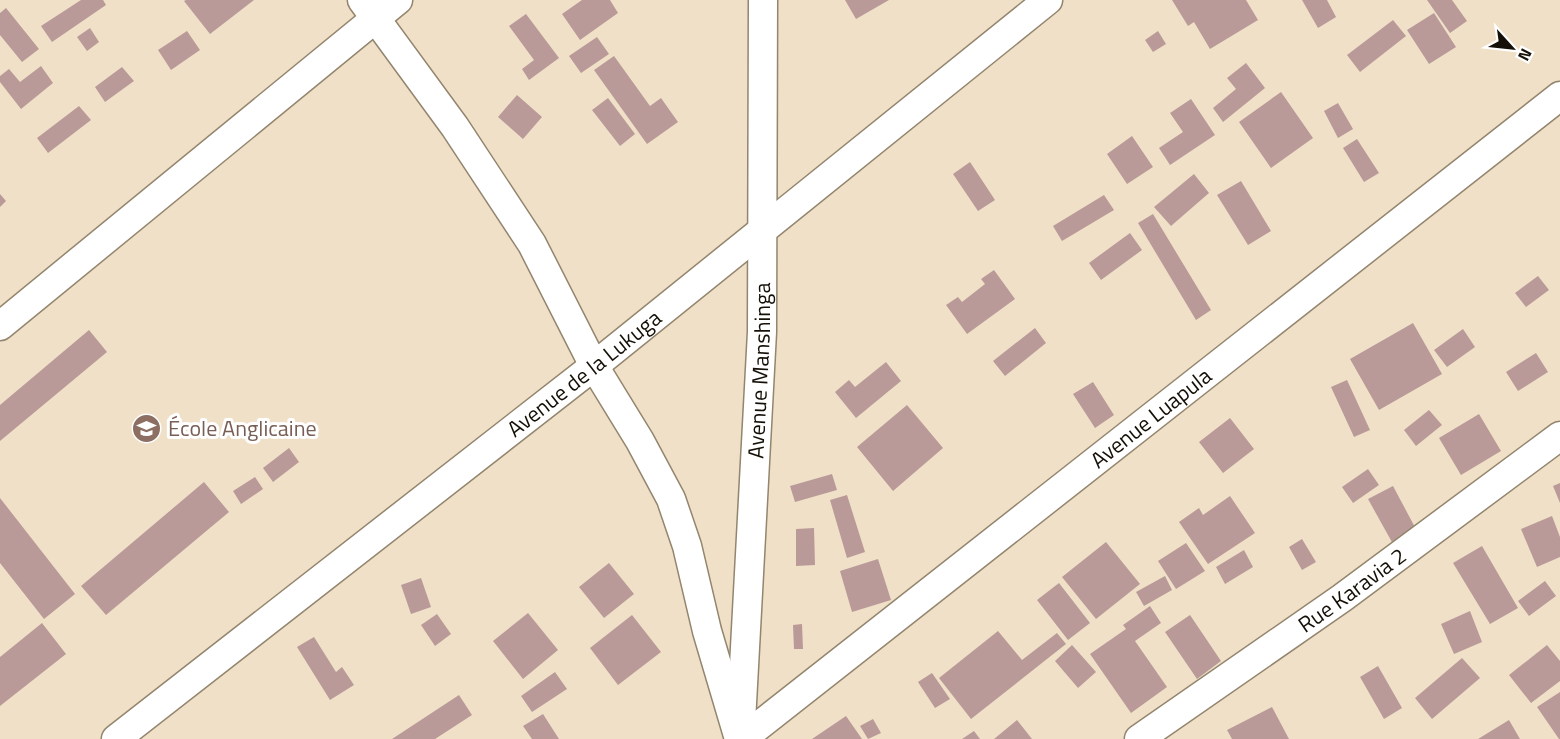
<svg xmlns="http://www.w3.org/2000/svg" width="1560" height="739" font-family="'Titillium Web',sans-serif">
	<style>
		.building { fill: #b99a98 }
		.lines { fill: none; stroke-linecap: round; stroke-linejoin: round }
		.minor-casing { stroke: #93856e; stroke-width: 31 }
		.minor { stroke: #fff; stroke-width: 28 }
		.labels { text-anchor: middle; stroke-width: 6; stroke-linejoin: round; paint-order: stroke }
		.street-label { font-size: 22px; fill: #151007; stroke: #fff }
		.education-label { font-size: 22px; fill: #785e54; stroke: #fff; text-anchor: start }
	</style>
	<rect width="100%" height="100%" fill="#efe0c7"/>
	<path class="building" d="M81,0H103L106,5L52,42L41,26Z
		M186,0H254L210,34L184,1Z
		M582,0H610L618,13L580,40L562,14Z
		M845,0H889L856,19Z
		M1172,0H1246L1258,20L1210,49L1194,22L1188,26Z
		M1302,0H1327L1336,17L1318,28Z
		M1427,0H1452L1467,21L1450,33Z
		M6,8L39,49L22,62L0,35V13Z
		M1434,13L1456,47L1429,64L1407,30Z
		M526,14L559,58L529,80L522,69L534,60L509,26Z
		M1393,20L1406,36L1360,72L1347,55Z
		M90,28L99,42L87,51L77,37Z
		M187,31L200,50L171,70L158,50Z
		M1158,31L1166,44L1153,52L1145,40Z
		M597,37L609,54L581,73L569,56Z
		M614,56L650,106L661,98L678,122L647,144L594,70Z
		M1246,63L1265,88L1223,122L1213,108L1236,89L1227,78Z
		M41,66L53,83L21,109L0,82V76L9,69L20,82Z
		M122,67L134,81L105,102L95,87Z
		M1281,92L1313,138L1271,168L1239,122Z
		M517,95L542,117L523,139L498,117Z
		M608,98L635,134L620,146L592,110Z
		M1191,99L1215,135L1170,165L1159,148L1183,132L1170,113Z
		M1338,103L1353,129L1338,138L1324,111Z
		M79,106L91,120L48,153L37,138Z
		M1132,136L1153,167L1127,184L1107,154Z
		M1357,139L1379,173L1364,182L1343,148Z
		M970,162L995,200L978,211L953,174Z
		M1194,174L1209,193L1171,226L1154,207Z
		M1241,181L1271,231L1248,245L1217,195Z
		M0,194L6,201L0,207Z
		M1104,195L1114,210L1062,241L1053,226Z
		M1153,214L1211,310L1196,320L1138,223Z
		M1130,233L1142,250L1101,280L1089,263Z
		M994,270L1015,299L967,334L946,305L958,297L962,302L985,284L981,279Z
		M1538,276L1549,290L1526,307L1515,293Z
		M1413,323L1442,374L1379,410L1350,359Z
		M1035,328L1046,343L1005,376L993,361Z
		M1463,329L1475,347L1447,367L1434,350Z
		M89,330L107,352L0,441V405Z
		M1536,353L1548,372L1518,391L1506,372Z
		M886,362L901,381L856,418L835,392L849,380L855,387Z
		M1347,380L1370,430L1354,437L1331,387Z
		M1093,382L1114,415L1095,428L1073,394Z
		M907,405L943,448L893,491L857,447Z
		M1429,410L1442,425L1416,446L1404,430Z
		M1479,414L1501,451L1461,475L1439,438Z
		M1230,418L1254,449L1223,473L1199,442Z
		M289,448L299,462L273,482L263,468Z
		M1368,469L1379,485L1353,503L1342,487Z
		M832,474L837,490L795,502L790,486Z
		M255,477L263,489L241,504L233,491Z
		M204,482L229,512L106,615L81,586Z
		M1560,483V503L1553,486Z
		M1393,486L1417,531L1393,544L1368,499Z
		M847,495L865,552L847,558L830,500Z
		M1230,496L1255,533L1208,564L1179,522L1199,508L1203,515Z
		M0,498L75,594L44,619L0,563Z
		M1552,516L1560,537V557L1537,567L1521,529Z
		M814,528L815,565L796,566V529Z
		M1302,539L1316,562L1302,570L1289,547Z
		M1106,542L1140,584L1096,619L1062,577Z
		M1186,543L1205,571L1176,589L1158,561Z
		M1482,546L1518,608L1490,624L1453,563Z
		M1244,550L1253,567L1225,584L1216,567Z
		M878,559L891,600L852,612L840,571Z
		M609,563L634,594L604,618L579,587Z
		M1165,576L1172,590L1144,606L1136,592Z
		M421,578L431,607L411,614L401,585Z
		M1545,581L1556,596L1529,616L1518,601Z
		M1059,583L1090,623L1068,640L1037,600Z
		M1150,606L1161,623L1135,641L1167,687L1131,713L1090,654L1126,629L1123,625Z
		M1470,611L1482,642L1454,654L1441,624Z
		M528,613L558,650L523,679L493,641Z
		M437,614L451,634L435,646L421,625Z
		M632,615L661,652L618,685L590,648Z
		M1190,615L1221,661L1197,679L1165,632Z
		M42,623L66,654L0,706V657Z
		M802,624L803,649H794L793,625Z
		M998,631L1022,660L1057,633L1066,644L971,719L939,678Z
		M314,637L336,672L342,667L354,685L330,700L297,647Z
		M1072,645L1096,672L1078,688L1055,661Z
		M1547,645L1560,661V681L1531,703L1509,675Z
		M1462,658L1480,678L1432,719L1415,698Z
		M1378,666L1402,708L1384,719L1360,677Z
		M555,672L567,689L532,712L521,696Z
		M932,673L950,699L935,708L918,682Z
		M1560,692V739H1559L1537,707Z
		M459,695L472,715L435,739H392Z
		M1272,707L1289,739H1232L1227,730Z
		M543,714L559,739H532L523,726Z
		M846,716L862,739H812Z
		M873,719L881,733L868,739L860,726Z
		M1017,720L1032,739H994Z
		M1509,720L1520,739H1478Z
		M974,731L980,739H962Z"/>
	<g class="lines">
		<defs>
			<g id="minor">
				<path d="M362,0L455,127L532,244L594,366L640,441L671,499L687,546L707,631L739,739"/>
				<path d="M0,326L398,0"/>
				<path id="s1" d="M741,722L762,332L763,0"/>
				<path id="s2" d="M116,739L594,366L1048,0"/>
				<path id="s3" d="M742,739L1560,96"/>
				<path id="s4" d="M1139,739L1342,598L1560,436"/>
			</g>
		</defs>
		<use href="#minor" class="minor-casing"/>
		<use href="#minor" class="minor"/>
	</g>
	<defs>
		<symbol id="school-disc" viewBox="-11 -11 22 22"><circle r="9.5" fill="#8d6e63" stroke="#fff"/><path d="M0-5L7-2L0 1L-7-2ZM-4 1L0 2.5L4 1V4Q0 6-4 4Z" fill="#fff"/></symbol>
	</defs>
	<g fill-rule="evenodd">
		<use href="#school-disc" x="130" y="412" width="33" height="33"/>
	</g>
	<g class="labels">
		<g class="street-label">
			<text dy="8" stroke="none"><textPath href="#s1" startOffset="352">Avenue Manshinga</textPath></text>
			<text dy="8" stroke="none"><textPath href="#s2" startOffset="594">Avenue de la Lukuga</textPath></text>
			<text dy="8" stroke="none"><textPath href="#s3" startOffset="520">Avenue Luapula</textPath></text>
			<text dy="8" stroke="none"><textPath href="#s4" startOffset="260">Rue Karavia 2</textPath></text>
		</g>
		<g class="education-label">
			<text x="168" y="436">École Anglicaine</text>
		</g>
	</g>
	<g transform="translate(1512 48) rotate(117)" stroke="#ffffff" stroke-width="4.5" paint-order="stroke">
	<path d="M0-4.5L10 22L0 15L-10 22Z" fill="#151007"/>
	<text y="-9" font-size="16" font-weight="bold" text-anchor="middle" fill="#151007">N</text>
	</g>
</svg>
